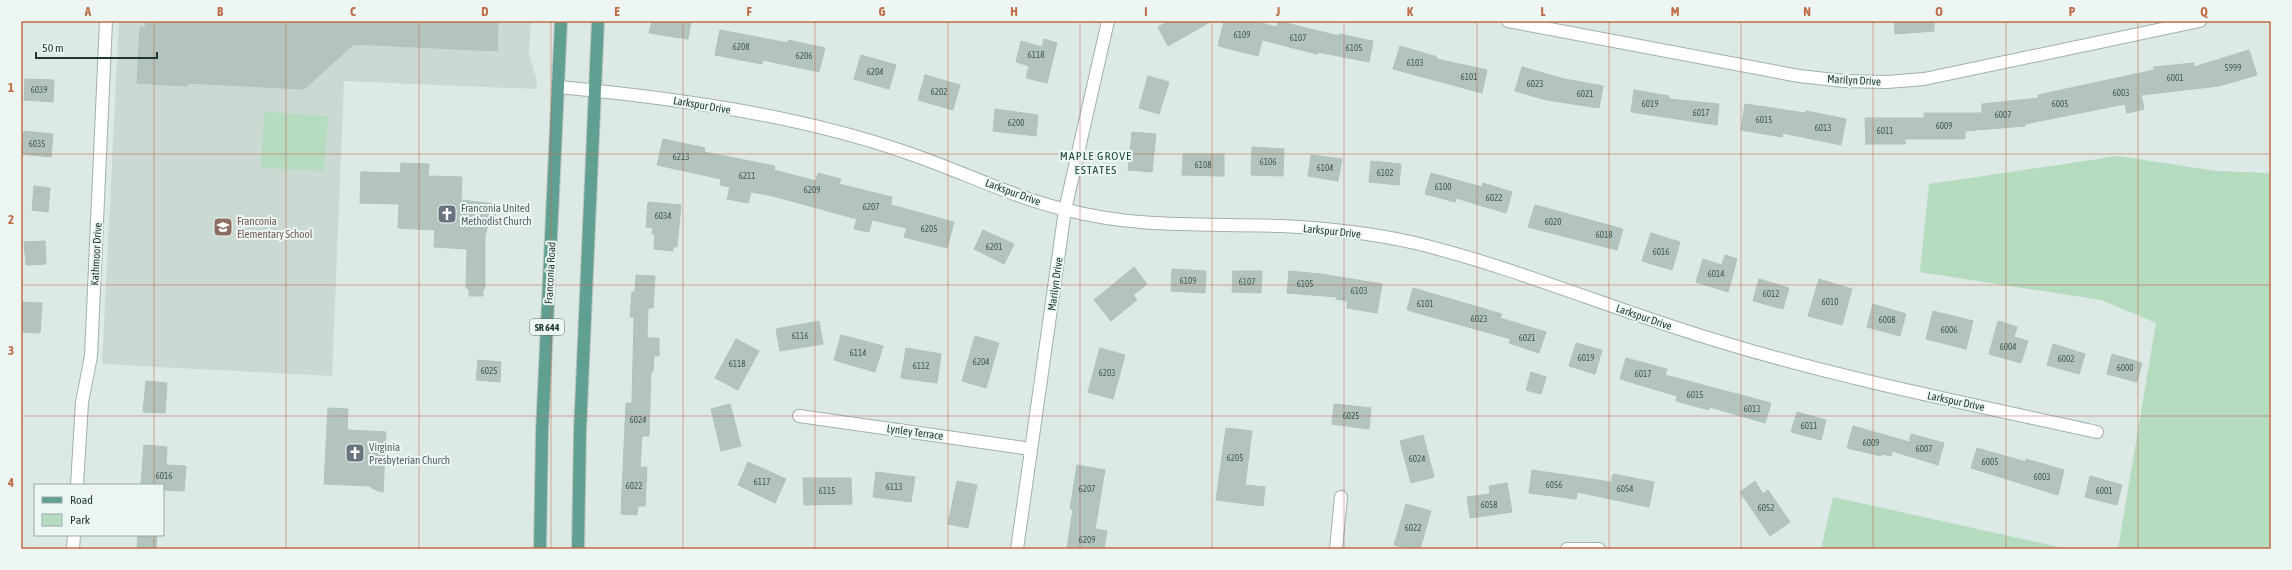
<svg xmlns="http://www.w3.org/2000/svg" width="2292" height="570" font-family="'Asap Condensed',sans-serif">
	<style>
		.built { fill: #cbd9d3 }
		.green { fill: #b5dbc0 }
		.building { fill: #b2c4bd; stroke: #afc3bb }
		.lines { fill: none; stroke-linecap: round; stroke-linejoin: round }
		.minor-casing { stroke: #a0b0ab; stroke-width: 14 }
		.primary-casing { stroke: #bcc3c2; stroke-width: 14 }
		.minor { stroke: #fff; stroke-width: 12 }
		.primary { stroke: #60a092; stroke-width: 12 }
		.grid { fill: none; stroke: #bf6c48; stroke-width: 1; stroke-opacity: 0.55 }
		.labels { text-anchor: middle; stroke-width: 4; stroke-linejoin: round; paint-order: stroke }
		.number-label { font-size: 9px; fill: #445b55 }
		.shield { fill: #edf6f2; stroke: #5d716c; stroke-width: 1 }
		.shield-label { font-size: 10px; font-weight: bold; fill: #1f3832 }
		.street-label { font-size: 11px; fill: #1f3832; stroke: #edf6f2 }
		.worship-label { font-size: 11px; fill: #5b616d; stroke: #edf6f2; text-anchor: start }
		.education-label { font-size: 11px; fill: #785e54; stroke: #edf6f2; text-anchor: start }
		.neighbourhood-label { font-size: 12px; letter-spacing: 1px; fill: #1b4a40; stroke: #edf6f2 }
		.neatline { fill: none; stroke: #bf6c48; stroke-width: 1.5 }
		.grid-label { font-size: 13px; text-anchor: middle; font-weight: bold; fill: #bf6c48 }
	</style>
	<rect width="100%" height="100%" fill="#dde9e4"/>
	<path class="built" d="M119,21H531L529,54L537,81L536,89L344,81L332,376L102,364Z"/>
	<path class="green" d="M264,112L328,116L324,171L261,168Z
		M2118,156L2216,171L2271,173V545L2268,549H2118L2156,323L2101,300L1920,272L1929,184Z
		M1833,497L2068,549H1821Z"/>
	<path class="building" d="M146,21H498L497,51L354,44L304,89L187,83V86L137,83L140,27L145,28Z
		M652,21H691L688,39L649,33Z
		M1169,21H1212L1168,46L1158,27Z
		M1224,21H1253L1277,27L1278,21L1339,36V34L1373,41L1369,62L1318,52L1317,54L1262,40L1258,56L1218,46Z
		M1894,21H1934V31L1895,34Z
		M720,30L788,43V40L825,48L819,72L763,60L762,64L715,55Z
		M1044,39L1057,43L1047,83L1026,78L1029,66L1016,62L1021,41L1042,47Z
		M1400,46L1437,57L1436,59L1487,70L1482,93L1393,69Z
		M2249,50L2257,75L2219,86L2141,95L2144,109L2127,113L2125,104L2025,124V126L1965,131V139H1905V144H1866L1865,118H1924V113H1982V104L2039,98L2038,95L2154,70V67L2194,63V67Z
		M861,55L896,65L889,89L854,79Z
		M1522,67L1564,79L1603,86L1599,108L1547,100L1515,91Z
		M925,75L960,85L953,110L918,100Z
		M1148,76L1169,82L1159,114L1139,108Z
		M25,79L54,80L53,102L24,100Z
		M1634,90L1669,96V99L1719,104L1717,125L1631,112Z
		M1745,104L1805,113L1806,111L1846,119L1841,145L1783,133L1782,137L1741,130Z
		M995,109L1038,115L1036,136L993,131Z
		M24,131L53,134L51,157L21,154Z
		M1132,132L1156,134L1152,172L1128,170Z
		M663,139L705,148L704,152L775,166L774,170L816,181L818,173L841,179L839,184L892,197L891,205L954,222L947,248L904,237L907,228L872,220L869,232L854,229L857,219L773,196L751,192L748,203L727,199L730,187L720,185L721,179L657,165Z
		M1252,147L1284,149L1283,176L1251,175Z
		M1183,154H1224V176L1182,175Z
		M1311,155L1342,159L1338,181L1308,176Z
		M1371,161L1401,164L1399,185L1369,182Z
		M401,163L429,164L428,176L462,177L461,200L496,204L495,225H488L485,236V289H483V296H469V289L466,288L467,249L434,247L435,230L398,228L399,204L360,203L361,172L400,173Z
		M1431,173L1482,187L1483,183L1512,192L1506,213L1456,198L1455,202L1425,194Z
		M34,186L50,188L48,212L32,210Z
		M648,202L681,205L677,247H673V251L654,249L655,234H652L653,228L646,227Z
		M1535,205L1623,229L1617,250L1528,227Z
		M983,230L1014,244L1004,264L974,249Z
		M1651,233L1680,242L1672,270L1642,261Z
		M45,241L46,264L26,265L24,242Z
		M1725,255L1737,259L1728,292L1696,282L1703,259L1722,265Z
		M1134,267L1147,284L1133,295L1137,300L1111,321L1094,300Z
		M1172,269L1206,271L1205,293L1171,291Z
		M1233,271H1262L1261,293L1232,292Z
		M1289,271L1321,274L1382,284L1377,313L1347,308L1348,301L1336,299L1337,297L1287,293Z
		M636,275L655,276L653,308H648L647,338H659V356H654L653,371H651L649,436H642L640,467H647L645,506H638L637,515L621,514L626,403H632L634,317H630L632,292H635Z
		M1759,279L1789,288L1783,309L1753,301Z
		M1819,279L1852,289L1842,325L1808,316Z
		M1413,288L1502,314L1500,318L1546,332L1539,353L1509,343L1511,339L1407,310Z
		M21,302L42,303L40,333L21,332Z
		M1873,304L1906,314L1900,336L1867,327Z
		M1933,311L1973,321L1966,349L1926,339Z
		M819,321L823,344L780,351L776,329Z
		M1998,321L2017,327L2014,337L2028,341L2021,363L1989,354Z
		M841,335L883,346L875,372L834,360Z
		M975,336L999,343L986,388L962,381Z
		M736,339L759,351L738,390L715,378Z
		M1576,343L1602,350L1595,374L1569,366Z
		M2053,344L2085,354L2079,374L2047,365Z
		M906,348L941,354L937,383L901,378Z
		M1100,348L1125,355L1113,399L1088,392Z
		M2112,354L2142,363L2137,382L2107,374Z
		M1626,358L1667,369L1665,375L1771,403L1765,423L1710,407L1709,410L1676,401L1677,396L1620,379Z
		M478,360L501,362L500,382L476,380Z
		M1531,372L1546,377L1541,394L1526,390Z
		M146,381L167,383L165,413L143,412Z
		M730,404L741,446L721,451L711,409Z
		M1334,404L1371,408L1369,429L1332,424Z
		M328,408L348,409L347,430L386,432L383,492L373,489L370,486L324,484Z
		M1797,412L1826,420L1821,440L1791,432Z
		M1853,426L1909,442L1911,434L1944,443L1938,465L1892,451L1891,456L1882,454L1881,456L1847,448Z
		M1226,428L1252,431L1245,485L1265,487L1263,506L1216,500Z
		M1423,435L1434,477L1411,483L1400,441Z
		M144,445L167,447L166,465L186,466L184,491L163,490V485H141Z
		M1977,448L2026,462V459L2064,470L2058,495L1971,468Z
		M748,462L786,479L775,503L738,485Z
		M1077,465L1105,470L1095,529L1107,531L1104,549H1067L1073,509H1070Z
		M1532,470L1611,482L1613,474L1654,482L1649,507L1577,492L1576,499L1529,493Z
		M876,472L915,477L911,502L873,497Z
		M2090,476L2122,485L2117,505L2085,497Z
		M803,478H851L852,504L804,505Z
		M957,481L977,485L968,528L948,524Z
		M1755,481L1763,494L1768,490L1790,522L1770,536L1740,492Z
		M1507,483L1512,512L1470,518L1467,497L1490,494L1489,486Z
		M1406,504L1431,511L1420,549H1409L1394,545Z
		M138,535H157L156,549H137Z"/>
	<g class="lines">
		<defs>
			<path id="minor" d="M1508,21L1799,76L1844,81L1887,82L1924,79L2200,21
				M559,87C673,98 793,114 902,151C957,169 1011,197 1067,210C1141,229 1207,223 1281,226C1326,228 1371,233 1415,243C1518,268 1616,311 1718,341C1842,379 1970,404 2097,432
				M799,416L1031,449
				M77,485L82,402L91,356L106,21
				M73,549L74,535
				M1017,549L1065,210L1108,21
				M1336,549L1341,497
				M1567,549H1599"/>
			<path id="primary" d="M540,549L542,432L561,21
				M578,549L580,431L598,21"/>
		</defs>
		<use href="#minor" class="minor-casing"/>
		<use href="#primary" class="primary-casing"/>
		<use href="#minor" class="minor"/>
		<use href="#primary" class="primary"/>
	</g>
	<path class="grid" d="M154,21V485M286,21V549M419,21V549M551,21V549M683,21V549M815,21V549M948,21V549M1080,21V549M1212,21V549M1344,21V549M1477,21V549M1609,21V549M1741,21V549M1873,21V549M2006,21V549M2138,21V549M21,154H2271M21,285H2271M21,416H2271M154,535V549"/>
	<defs>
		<symbol id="church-square" viewBox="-11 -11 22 22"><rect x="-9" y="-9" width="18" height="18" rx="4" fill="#6b7280" stroke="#edf6f2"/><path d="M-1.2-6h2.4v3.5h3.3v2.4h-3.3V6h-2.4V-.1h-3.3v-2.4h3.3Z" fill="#fff"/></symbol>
		<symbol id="school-square" viewBox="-11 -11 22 22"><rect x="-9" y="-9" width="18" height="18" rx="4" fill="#8d6e63" stroke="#edf6f2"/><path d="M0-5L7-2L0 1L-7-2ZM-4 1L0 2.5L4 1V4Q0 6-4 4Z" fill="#fff"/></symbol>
	</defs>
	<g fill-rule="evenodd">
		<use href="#church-square" x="436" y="203" width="22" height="22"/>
		<use href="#school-square" x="212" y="216" width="22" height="22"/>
		<use href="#church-square" x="344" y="442" width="22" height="22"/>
	</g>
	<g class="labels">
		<g class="number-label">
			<text x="1242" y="38">6109</text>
			<text x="1298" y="41">6107</text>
			<text x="741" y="50">6208</text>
			<text x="1354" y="51">6105</text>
			<text x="1036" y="58">6118</text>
			<text x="804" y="59">6206</text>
			<text x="1415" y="66">6103</text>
			<text x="2233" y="71">5999</text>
			<text x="875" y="75">6204</text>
			<text x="1469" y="80">6101</text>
			<text x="2175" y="81">6001</text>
			<text x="1535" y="87">6023</text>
			<text x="39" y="93">6039</text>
			<text x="939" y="95">6202</text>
			<text x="2121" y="96">6003</text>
			<text x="1585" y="97">6021</text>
			<text x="1650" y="107">6019</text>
			<text x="2060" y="107">6005</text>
			<text x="1701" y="116">6017</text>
			<text x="2003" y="118">6007</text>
			<text x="1764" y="123">6015</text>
			<text x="1016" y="126">6200</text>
			<text x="1944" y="129">6009</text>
			<text x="1823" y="131">6013</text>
			<text x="1885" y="134">6011</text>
			<text x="37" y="147">6035</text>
			<text x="681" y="160">6213</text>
			<text x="1268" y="165">6106</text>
			<text x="1203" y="168">6108</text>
			<text x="1325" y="171">6104</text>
			<text x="1385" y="176">6102</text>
			<text x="747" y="179">6211</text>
			<text x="1443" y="190">6100</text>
			<text x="812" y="193">6209</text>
			<text x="1494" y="201">6022</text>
			<text x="871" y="210">6207</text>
			<text x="663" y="219">6034</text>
			<text x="1553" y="225">6020</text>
			<text x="929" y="232">6205</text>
			<text x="1604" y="238">6018</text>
			<text x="994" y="250">6201</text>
			<text x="1661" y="255">6016</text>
			<text x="1716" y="277">6014</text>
			<text x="1188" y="284">6109</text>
			<text x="1247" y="285">6107</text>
			<text x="1305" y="287">6105</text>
			<text x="1359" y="294">6103</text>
			<text x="1771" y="297">6012</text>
			<text x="1830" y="305">6010</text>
			<text x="1425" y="307">6101</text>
			<text x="1479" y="322">6023</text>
			<text x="1887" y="323">6008</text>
			<text x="1949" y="333">6006</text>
			<text x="800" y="339">6116</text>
			<text x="1527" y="341">6021</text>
			<text x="2008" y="350">6004</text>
			<text x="858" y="356">6114</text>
			<text x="1586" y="361">6019</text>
			<text x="2066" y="362">6002</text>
			<text x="981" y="365">6204</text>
			<text x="737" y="367">6118</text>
			<text x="921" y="369">6112</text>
			<text x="2125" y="371">6000</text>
			<text x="489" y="374">6025</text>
			<text x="1107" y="376">6203</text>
			<text x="1643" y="377">6017</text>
			<text x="1695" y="398">6015</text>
			<text x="1752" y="412">6013</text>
			<text x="1351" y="419">6025</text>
			<text x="638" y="423">6024</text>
			<text x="1809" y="429">6011</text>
			<text x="1871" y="446">6009</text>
			<text x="1924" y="452">6007</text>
			<text x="1235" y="461">6205</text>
			<text x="1417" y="462">6024</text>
			<text x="1990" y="465">6005</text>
			<text x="164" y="479">6016</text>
			<text x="2042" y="480">6003</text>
			<text x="762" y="485">6117</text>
			<text x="1554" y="488">6056</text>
			<text x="634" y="489">6022</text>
			<text x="894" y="490">6113</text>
			<text x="1087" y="492">6207</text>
			<text x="1625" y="492">6054</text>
			<text x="827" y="494">6115</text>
			<text x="2104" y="494">6001</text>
			<text x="1489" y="508">6058</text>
			<text x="1766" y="511">6052</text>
			<text x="1413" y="531">6022</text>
			<text x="1087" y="543">6209</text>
		</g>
		<rect class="shield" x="530" y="319" width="34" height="16" rx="3"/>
		<g class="shield-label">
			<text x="547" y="331">SR 644</text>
		</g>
		<g class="street-label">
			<text transform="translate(1854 80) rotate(3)" y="4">Marilyn Drive</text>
			<text transform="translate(702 105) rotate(10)" y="4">Larkspur Drive</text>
			<text transform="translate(1013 192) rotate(20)" y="4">Larkspur Drive</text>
			<text transform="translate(1332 231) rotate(6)" y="4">Larkspur Drive</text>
			<text transform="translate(96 254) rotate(-87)" y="4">Kathmoor Drive</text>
			<text transform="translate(550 273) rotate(-87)" y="4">Franconia Road</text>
			<text transform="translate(1055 284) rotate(-82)" y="4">Marilyn Drive</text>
			<text transform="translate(1644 317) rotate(19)" y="4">Larkspur Drive</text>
			<text transform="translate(1956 401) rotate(12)" y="4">Larkspur Drive</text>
			<text transform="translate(915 432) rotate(8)" y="4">Lynley Terrace</text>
		</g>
		<g class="worship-label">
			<text x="461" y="212">Franconia United<tspan x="461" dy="13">Methodist Church</tspan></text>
			<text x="369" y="451">Virginia<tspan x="369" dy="13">Presbyterian Church</tspan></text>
		</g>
		<g class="education-label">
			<text x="237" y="225">Franconia<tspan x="237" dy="13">Elementary School</tspan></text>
		</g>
		<g class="neighbourhood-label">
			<text x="1096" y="160">MAPLE GROVE<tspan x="1096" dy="14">ESTATES</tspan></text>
		</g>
	</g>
	<rect width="2292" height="570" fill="none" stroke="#edf6f2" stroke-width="44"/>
	<rect x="34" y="484" width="130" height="52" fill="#edf6f2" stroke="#9baaa5"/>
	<rect x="42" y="497" width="20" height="6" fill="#60a092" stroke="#9baaa5"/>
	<text x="70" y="504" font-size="12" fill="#1f3832">Road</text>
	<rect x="42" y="514" width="20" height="12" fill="#b5dbc0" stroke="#9baaa5"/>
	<text x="70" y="524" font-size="12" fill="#1f3832">Park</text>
	<path d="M36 52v6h121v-6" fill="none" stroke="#1f3832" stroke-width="2"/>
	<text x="42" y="52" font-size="12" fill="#1f3832" stroke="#edf6f2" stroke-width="3" paint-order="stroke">50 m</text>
	<rect x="22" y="22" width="2248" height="526" class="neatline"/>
	<g class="grid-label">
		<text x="88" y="16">A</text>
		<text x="220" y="16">B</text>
		<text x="353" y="16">C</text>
		<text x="485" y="16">D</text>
		<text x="617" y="16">E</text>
		<text x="749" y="16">F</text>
		<text x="882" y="16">G</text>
		<text x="1014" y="16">H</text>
		<text x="1146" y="16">I</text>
		<text x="1278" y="16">J</text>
		<text x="1410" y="16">K</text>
		<text x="1543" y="16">L</text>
		<text x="1675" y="16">M</text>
		<text x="1807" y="16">N</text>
		<text x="1939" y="16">O</text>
		<text x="2072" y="16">P</text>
		<text x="2204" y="16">Q</text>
		<text x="11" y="92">1</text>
		<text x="11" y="224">2</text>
		<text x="11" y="355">3</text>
		<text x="11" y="487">4</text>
	</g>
</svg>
